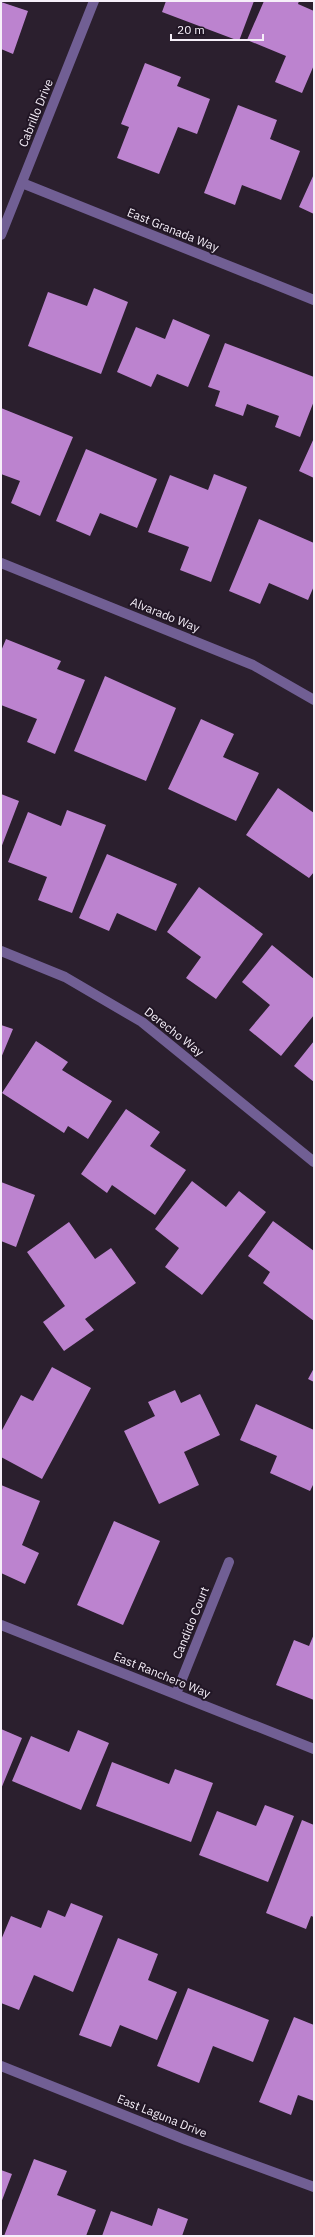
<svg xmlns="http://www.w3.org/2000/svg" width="315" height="2237" font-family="'IBM Plex Sans',sans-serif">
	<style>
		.building { fill: #bc83cf }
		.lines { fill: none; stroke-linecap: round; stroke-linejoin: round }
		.minor { stroke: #715f94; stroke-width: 10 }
		.labels { text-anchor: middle; stroke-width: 4; stroke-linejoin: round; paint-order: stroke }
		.street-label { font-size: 12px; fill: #f6eff9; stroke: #211625 }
	</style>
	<rect width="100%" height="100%" fill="#2b1f2e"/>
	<path class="building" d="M166,1H254L239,41L162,12Z
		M264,1H299L298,4L314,11V65L302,93L275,82L286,56L247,40Z
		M1,2L28,11L13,54L1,49Z
		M145,63L181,77L177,86L210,99L197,134L178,127L159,174L117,158L129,127L121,124Z
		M238,105L277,120L270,139L300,151L281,200L242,185L235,205L204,193Z
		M314,174V214L299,207Z
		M94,288L128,302L101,374L28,346L48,292L87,306Z
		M173,319L210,335L188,387L157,374L151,387L117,372L136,327L165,339Z
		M225,343L314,377V401L300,437L275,427L279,416L247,404L243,416L215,406L220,391L208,387Z
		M1,408L73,437L40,516L11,503L20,481L1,474Z
		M314,438V478L299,471Z
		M86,449L157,479L137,528L100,513L90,536L56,521Z
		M214,474L247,487L211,582L180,570L189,547L148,532L170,475L208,490Z
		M259,519L314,543V586L308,600L269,583L260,604L229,591Z
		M6,639L61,661L57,669L85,680L55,754L27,742L37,719L1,705V651Z
		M105,676L176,708L146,781L74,751Z
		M201,719L234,734L223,757L259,773L236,821L168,789Z
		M278,788L314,813V872L309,878L246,835Z
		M1,794L19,801L1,848Z
		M67,810L106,825L72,913L38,900L47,877L8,862L28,812L61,826Z
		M107,854L177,884L156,931L117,913L109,931L79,918Z
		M199,887L263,934L216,999L186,978L201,957L167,932Z
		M272,945L314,979V1015L281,1056L249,1030L270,1005L242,982Z
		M1,1025L13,1029L1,1058Z
		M36,1041L68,1062L62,1070L112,1101L88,1139L68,1126L64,1133L2,1093Z
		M314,1041V1082L294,1066Z
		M126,1109L160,1132L150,1146L186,1170L155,1215L112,1185L107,1193L81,1174Z
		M192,1181L226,1207L239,1191L266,1212L202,1295L165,1267L179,1248L155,1229Z
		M1,1182L35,1195L16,1247L1,1241Z
		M273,1221L314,1251V1321L263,1283L270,1272L248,1256Z
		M69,1222L95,1259L111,1248L136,1283L85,1319L94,1330L64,1351L43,1322L65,1306L27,1252Z
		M52,1367L91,1388L42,1479L1,1457V1432L21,1395L33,1401Z
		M314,1368V1382L308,1379Z
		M175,1390L181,1403L200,1394L220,1435L184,1452L199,1485L159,1504L124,1431L155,1416L148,1402Z
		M256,1404L314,1430V1483L310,1491L270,1473L277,1456L240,1440Z
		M1,1485L40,1501L22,1545L39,1553L25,1584L1,1573Z
		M114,1521L160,1541L123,1625L77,1605Z
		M314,1634V1700L276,1685L294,1640L309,1646Z
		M1,1729L22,1738L1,1789Z
		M78,1730L109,1743L81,1810L12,1781L31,1736L69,1752Z
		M112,1762L169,1784L175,1769L213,1783L191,1842L96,1806Z
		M265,1805L294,1816L268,1882L199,1855L217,1811L256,1826Z
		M302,1820L314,1825V1917L311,1916L306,1929L266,1913Z
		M71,1903L103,1916L73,1992L34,1975L19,2010L1,2003V1940L11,1916L41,1928L48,1910L65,1917Z
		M118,1938L158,1954L148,1980L177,1992L157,2040L120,2025L111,2047L79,2035Z
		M188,1988L269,2020L253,2062L213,2046L199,2083L157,2066Z
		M294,2017L314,2025V2101L298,2095L291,2115L259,2102Z
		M34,2159L67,2171L57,2195L96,2210L86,2236H4Z
		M1,2170L12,2174L1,2203Z
		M158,2208L188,2219L182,2236H102L111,2211L152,2226Z"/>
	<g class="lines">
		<path class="minor" d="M22,183L314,300
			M1,235L94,1
			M1,563L253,665L314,700
			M1,951L65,977L142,1022L314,1162
			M1,1625L314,1749
			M176,1694L229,1562
			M1,2066L186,2140L314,2187"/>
	</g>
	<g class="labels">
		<g class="street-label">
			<text transform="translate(36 113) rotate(-68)" y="4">Cabrillo Drive</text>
			<text transform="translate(173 230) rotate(22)" y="4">East Granada Way</text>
			<text transform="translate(165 615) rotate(22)" y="4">Alvarado Way</text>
			<text transform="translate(174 1032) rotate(38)" y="4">Derecho Way</text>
			<text transform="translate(191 1623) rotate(-68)" y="4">Candido Court</text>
			<text transform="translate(162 1675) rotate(22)" y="4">East Ranchero Way</text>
			<text transform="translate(162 2116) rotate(22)" y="4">East Laguna Drive</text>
		</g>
	</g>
	<rect width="315" height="2237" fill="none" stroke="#f6eff9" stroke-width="4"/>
	<path d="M171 34v6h92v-6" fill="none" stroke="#f6eff9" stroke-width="2"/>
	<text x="177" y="34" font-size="12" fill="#f6eff9" stroke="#211625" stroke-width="3" paint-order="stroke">20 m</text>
</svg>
